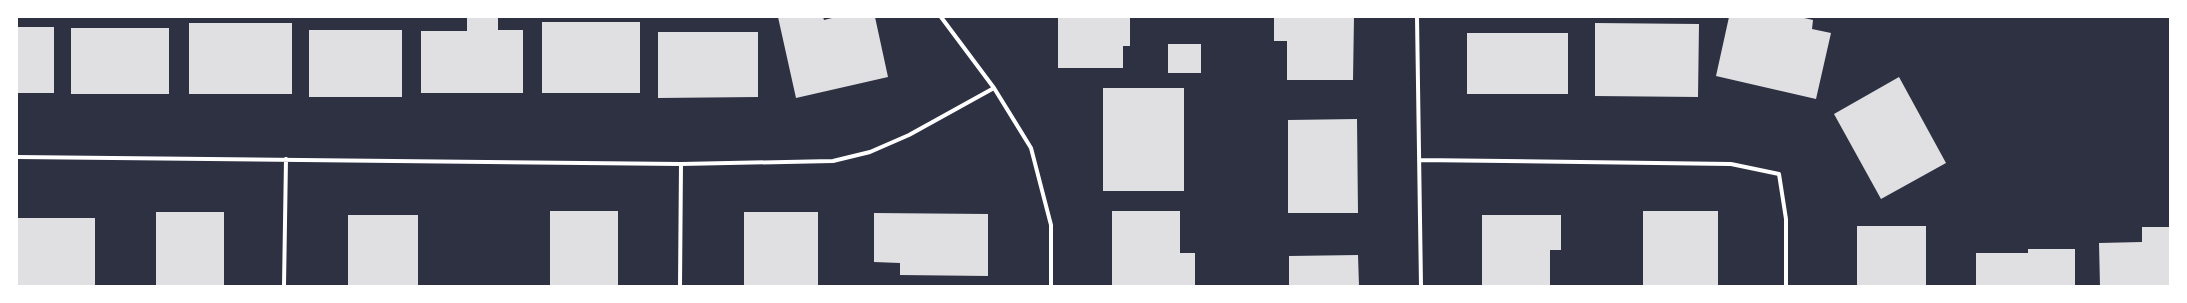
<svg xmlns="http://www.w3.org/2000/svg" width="2187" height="303" font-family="'Times New Roman',serif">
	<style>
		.building { fill: #e0e0e3 }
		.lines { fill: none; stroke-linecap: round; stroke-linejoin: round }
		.minor { stroke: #fff; stroke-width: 4 }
	</style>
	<rect width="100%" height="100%" fill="#2d3142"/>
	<path class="building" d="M467,17H498V30H523V93H421V31H467Z
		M778,17H823L824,20L836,17H875L888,77L796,98Z
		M1058,17H1130V46H1123V68H1058Z
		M1274,17H1354L1353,80H1287V41H1274Z
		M1729,17H1800L1813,20L1812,29L1831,33L1816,99L1716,76Z
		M542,22H640V93H542Z
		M189,23H292V94H189Z
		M1595,23L1699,24L1698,97L1595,96Z
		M17,27H54V93H17Z
		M71,28H169V94H71Z
		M309,30H402V97H309Z
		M658,32H758V97L658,98Z
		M1467,33H1568V94H1467Z
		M1168,44H1201V73H1168Z
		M1899,77L1946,163L1881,199L1834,114Z
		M1103,88H1184V191H1103Z
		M1357,119L1358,213H1288V120Z
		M550,211H618V286H550Z
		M1112,211H1180V253H1195V286H1112Z
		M1643,211H1718V286H1643Z
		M156,212H224V286H156Z
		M744,212H818V286H744Z
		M874,213L988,214V276L900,275V263L874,262Z
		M348,215H418V286H348Z
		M1482,215H1561V250H1550V286H1482Z
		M17,218H95V286H17Z
		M1857,226H1926V286H1857Z
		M2142,227H2170V286H2100L2099,243L2142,242Z
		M2028,249H2075V286H1976V253H2028Z
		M1358,255L1359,286H1289V256Z"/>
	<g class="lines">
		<path class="minor" d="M941,17L994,88L1031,148L1051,225V286
			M1417,17L1421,286
			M17,157L681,164L833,161L870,152L909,135L994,88
			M1419,160L1731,164L1779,174L1786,219V286
			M284,286L286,159
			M680,286L681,164"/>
	</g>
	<rect width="2187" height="303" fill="none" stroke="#ffffff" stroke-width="36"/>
</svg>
